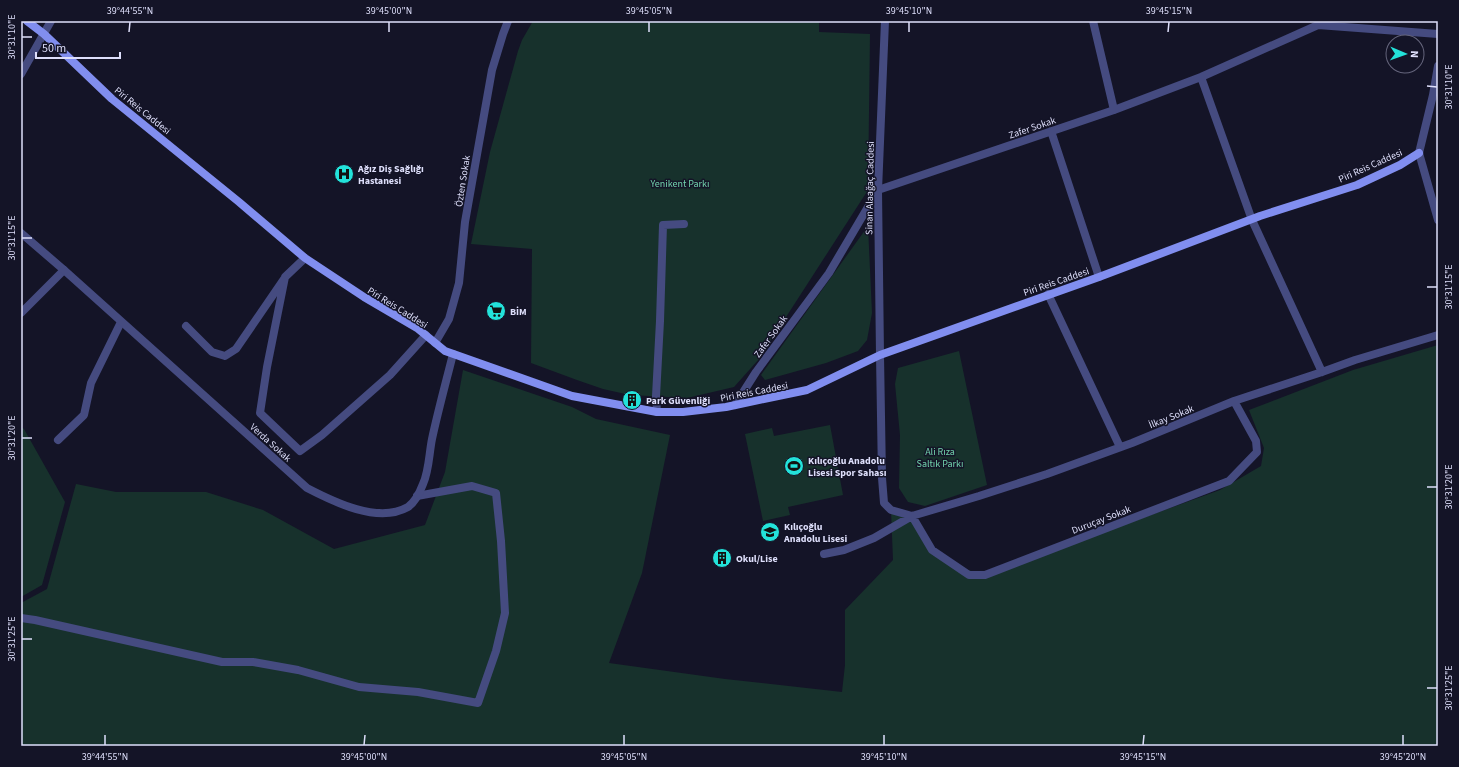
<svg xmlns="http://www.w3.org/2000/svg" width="1459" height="767" font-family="'Source Sans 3',sans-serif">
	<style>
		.green { fill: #17312c }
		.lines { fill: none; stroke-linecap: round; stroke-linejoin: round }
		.pedestrian { stroke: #454b80; stroke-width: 8 }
		.minor { stroke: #454b80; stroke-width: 8 }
		.tertiary { stroke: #454b80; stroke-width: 8 }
		.secondary { stroke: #818eef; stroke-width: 8 }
		.ticks { fill: none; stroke: #dedffb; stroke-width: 1.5 }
		.labels { text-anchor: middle; stroke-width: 3; stroke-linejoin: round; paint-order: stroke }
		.street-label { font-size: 10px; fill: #dedffb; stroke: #141427 }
		.poi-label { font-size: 10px; font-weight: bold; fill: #dedffb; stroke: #141427; text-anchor: start }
		.park-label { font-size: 10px; fill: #72d3ad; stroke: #141427 }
		.neatline { fill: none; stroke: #dedffb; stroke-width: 1.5 }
		.ticks-label { font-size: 10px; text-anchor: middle; fill: #dedffb }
	</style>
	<rect width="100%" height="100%" fill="#141427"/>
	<path class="green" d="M533,21H819V32L870,34L868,190L759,359L734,387L687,398L630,395L603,389L577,380L531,363L532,249L471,244L490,152L518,51L522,40Z
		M868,226L872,313L867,340L858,351L826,363L765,380L761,375Z
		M1438,345V746H21V603L47,589L76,484L116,492H206L263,510L334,549L425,525L445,472L463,370L572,407L596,419L670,435L642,573L609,663L725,679L842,692L845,665V610L893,560L891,510L912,516L932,550L955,566L985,575L1220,490L1261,466L1264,448L1249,410L1353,370Z
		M959,351L987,485L925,506L908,502L899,488L900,435L895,384L898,368Z
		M830,425L843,495L788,507L790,515L763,521L745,434L772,428L774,436Z
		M21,427L24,429L65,502L42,585L21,597Z"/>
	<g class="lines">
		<path class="pedestrian" d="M657,412L656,396L660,321L663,225L684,224"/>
		<path class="minor" d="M1093,21L1114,110
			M1438,66L1433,95L1419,153L1438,220
			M21,74L51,21
			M1201,77L1252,220L1322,372
			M1051,131L1099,277
			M305,258L285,277L267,367L260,413L300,451L322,435L390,375L426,335
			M1048,294L1120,447
			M21,313L64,270
			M186,326L212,352L225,356L236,349L284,279
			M880,355L882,478L884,503L891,510L912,516L979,496L1047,474L1132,443L1234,401L1322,372L1355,360L1438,335
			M735,405L756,372L829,273L878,190L1114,110L1201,77L1318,25L1438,34
			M58,440L84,415L91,383L121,322
			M824,554L844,550L874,538L912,516L932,550L969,575H985L1229,481L1257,452L1256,441L1234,401
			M21,618L35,620L222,662H253L298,670L359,687L418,692L478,703L496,651L505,613L501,541L496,493L472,486L417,496"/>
		<path class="tertiary" d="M21,233L64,270L307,488C334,502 378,524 408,507C415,502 420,492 423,484C429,471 429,454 432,439C438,411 446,382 453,354
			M435,343L449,319L459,283L465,222L492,70L503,34L508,21
			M880,355L878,190L885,21"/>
		<path class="secondary" d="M27,21L44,34L112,99L239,202L305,258L364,297L417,328L445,351L572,396L657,412H683L726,407L807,390L880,355L1099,277L1260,216L1357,185L1400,165L1419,153"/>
	</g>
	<path class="ticks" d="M129,32L130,22M389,32V22M649,32V22M909,32V22M1168,32L1169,22M22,37H32M1427,86L1437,87M22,238H32M1427,287H1437M22,438H32M1427,487H1437M22,639H32M1427,688H1437M105,745V735M364,745L365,735M624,745V735M884,745V735M1143,745L1144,735M1403,745V735"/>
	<defs>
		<symbol id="hospital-disc" viewBox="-11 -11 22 22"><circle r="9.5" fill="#23e2da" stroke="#141427"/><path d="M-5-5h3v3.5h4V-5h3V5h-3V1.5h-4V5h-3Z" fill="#111"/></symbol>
		<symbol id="supermarket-disc" viewBox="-11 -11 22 22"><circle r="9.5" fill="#23e2da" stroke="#141427"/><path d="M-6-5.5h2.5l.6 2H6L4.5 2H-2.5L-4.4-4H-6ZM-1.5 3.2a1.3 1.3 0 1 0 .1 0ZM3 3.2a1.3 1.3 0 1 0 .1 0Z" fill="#111"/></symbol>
		<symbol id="building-disc" viewBox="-11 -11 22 22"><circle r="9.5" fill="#23e2da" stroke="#141427"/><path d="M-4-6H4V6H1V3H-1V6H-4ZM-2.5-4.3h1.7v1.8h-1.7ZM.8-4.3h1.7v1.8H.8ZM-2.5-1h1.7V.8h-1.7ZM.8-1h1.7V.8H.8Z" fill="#111"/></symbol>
		<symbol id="stadium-disc" viewBox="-11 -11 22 22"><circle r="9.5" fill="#23e2da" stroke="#141427"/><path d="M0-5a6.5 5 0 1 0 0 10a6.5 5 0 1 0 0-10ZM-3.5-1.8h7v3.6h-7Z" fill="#111"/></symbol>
		<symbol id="school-disc" viewBox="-11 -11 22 22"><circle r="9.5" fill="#23e2da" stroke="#141427"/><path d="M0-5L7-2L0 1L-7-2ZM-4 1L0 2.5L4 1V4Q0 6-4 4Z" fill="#111"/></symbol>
	</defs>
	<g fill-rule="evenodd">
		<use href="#hospital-disc" x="333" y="163" width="22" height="22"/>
		<use href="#supermarket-disc" x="485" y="300" width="22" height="22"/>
		<use href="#building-disc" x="621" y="389" width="22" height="22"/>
		<use href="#stadium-disc" x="783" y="455" width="22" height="22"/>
		<use href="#school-disc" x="759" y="521" width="22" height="22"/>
		<use href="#building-disc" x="711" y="547" width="22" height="22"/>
	</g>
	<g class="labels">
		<g class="street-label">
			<text transform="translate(143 110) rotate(39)" y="4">Piri Reis Caddesi</text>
			<text transform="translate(1032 127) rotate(-19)" y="4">Zafer Sokak</text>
			<text transform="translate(1370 165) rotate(-24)" y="4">Piri Reis Caddesi</text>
			<text transform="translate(462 181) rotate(-81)" y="4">Özten Sokak</text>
			<text transform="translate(869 188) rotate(-89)" y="4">Sinan Alaağaç Caddesi</text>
			<text transform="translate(1056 281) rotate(-19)" y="4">Piri Reis Caddesi</text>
			<text transform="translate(398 307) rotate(32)" y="4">Piri Reis Caddesi</text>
			<text transform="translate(770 336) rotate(-54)" y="4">Zafer Sokak</text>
			<text transform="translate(754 391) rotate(-11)" y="4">Piri Reis Caddesi</text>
			<text transform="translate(1171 416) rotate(-22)" y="4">İlkay Sokak</text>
			<text transform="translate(271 442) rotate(42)" y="4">Verda Sokak</text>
			<text transform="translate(1101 519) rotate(-21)" y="4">Duruçay Sokak</text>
		</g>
		<g class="poi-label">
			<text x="358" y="172">Ağız Diş Sağlığı<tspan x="358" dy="12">Hastanesi</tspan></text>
			<text x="510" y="315">BİM</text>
			<text x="646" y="404">Park Güvenliği</text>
			<text x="808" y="464">Kılıçoğlu Anadolu<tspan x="808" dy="12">Lisesi Spor Sahası</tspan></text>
			<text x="784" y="530">Kılıçoğlu<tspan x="784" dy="12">Anadolu Lisesi</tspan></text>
			<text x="736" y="562">Okul/Lise</text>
		</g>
		<g class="park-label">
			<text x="680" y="187">Yenikent Parkı</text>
			<text x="940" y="455">Ali Rıza<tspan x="940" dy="12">Saltık Parkı</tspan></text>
		</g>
	</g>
	<rect width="1459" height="767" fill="none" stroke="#141427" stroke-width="44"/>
	<g transform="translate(1405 54) rotate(92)"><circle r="19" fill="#141427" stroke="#65657c"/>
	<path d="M0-3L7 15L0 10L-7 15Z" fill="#23e2da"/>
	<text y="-6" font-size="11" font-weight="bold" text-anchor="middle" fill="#dedffb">N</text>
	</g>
	<path d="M36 52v6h84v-6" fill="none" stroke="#dedffb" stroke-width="2"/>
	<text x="42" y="52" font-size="12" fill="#dedffb" stroke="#141427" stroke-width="3" paint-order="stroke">50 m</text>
	<rect x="22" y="22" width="1415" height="723" class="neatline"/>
	<g class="ticks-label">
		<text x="130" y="14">39°44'55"N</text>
		<text x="389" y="14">39°45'00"N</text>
		<text x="649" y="14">39°45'05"N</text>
		<text x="909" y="14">39°45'10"N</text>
		<text x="1169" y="14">39°45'15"N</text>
		<text transform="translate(11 37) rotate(-90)" y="4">30°31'10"E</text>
		<text transform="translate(1448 87) rotate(-90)" y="4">30°31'10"E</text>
		<text transform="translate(11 238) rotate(-90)" y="4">30°31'15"E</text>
		<text transform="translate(1448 287) rotate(-90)" y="4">30°31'15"E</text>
		<text transform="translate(11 438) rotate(-90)" y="4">30°31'20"E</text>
		<text transform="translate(1448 487) rotate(-90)" y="4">30°31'20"E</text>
		<text transform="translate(11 639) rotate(-90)" y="4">30°31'25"E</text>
		<text transform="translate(1448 688) rotate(-90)" y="4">30°31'25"E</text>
		<text x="105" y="760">39°44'55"N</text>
		<text x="364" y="760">39°45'00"N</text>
		<text x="624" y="760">39°45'05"N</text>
		<text x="884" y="760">39°45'10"N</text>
		<text x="1143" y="760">39°45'15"N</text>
		<text x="1403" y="760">39°45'20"N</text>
	</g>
</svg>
